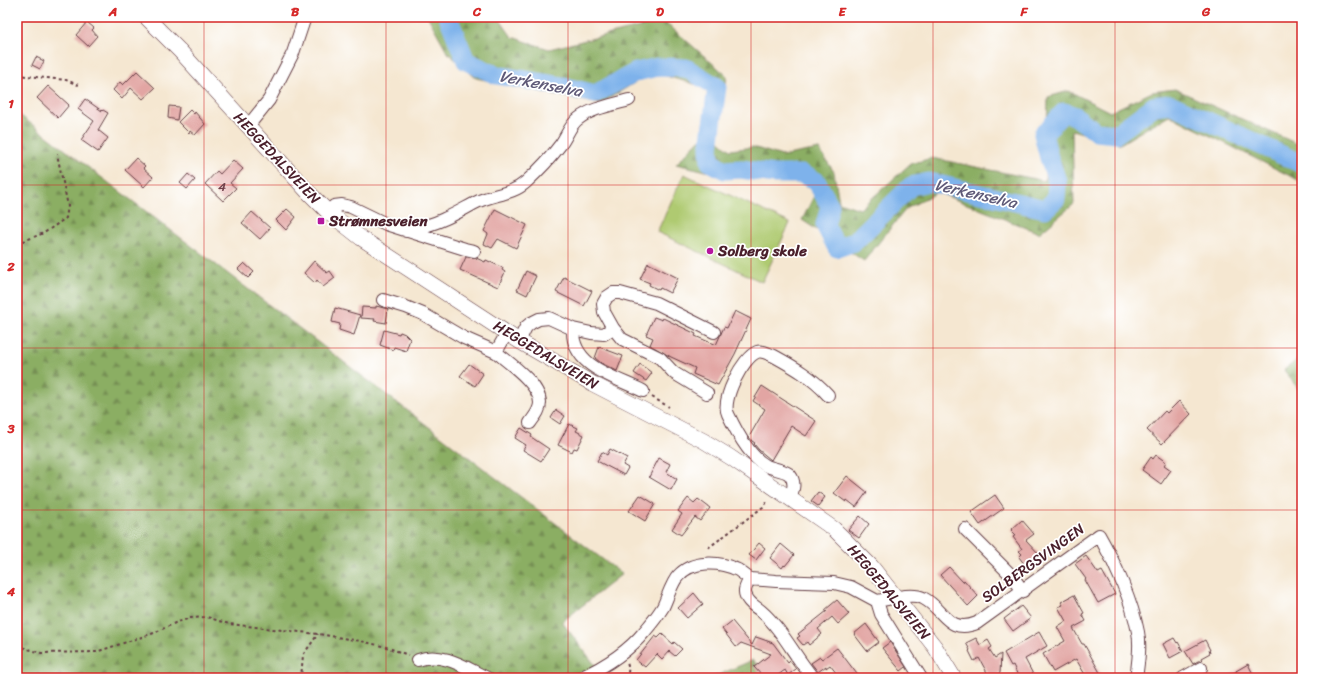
<svg xmlns="http://www.w3.org/2000/svg" width="1319" height="695" font-family="Sriracha,sans-serif">
	<style>
		.forest { fill: url(#forest-firs); stroke: #6a6647 }
		.pitch { fill: #afca71; stroke: #7c744e }
		.lines { fill: none; stroke-linecap: round; stroke-linejoin: round }
		.stream { stroke: #7eb2eb; stroke-width: 3 }
		.river { stroke: #7eb2eb; stroke-width: 19 }
		.building { fill: #e2a5a3 }
		.minor-casing { stroke: #643d44; stroke-width: 14 }
		.major-casing { stroke: #643d44; stroke-width: 16 }
		.path { stroke: #643d44; stroke-width: 2; stroke-dasharray: 3 3; stroke-linecap: butt }
		.minor { stroke: #fff; stroke-width: 12 }
		.major { stroke: #fff; stroke-width: 15 }
		.grid { fill: none; stroke: #d62828; stroke-width: 1; stroke-opacity: 0.55 }
		.poi-dot { fill: #b5179e; stroke: #fff; stroke-width: 1.5 }
		.labels { text-anchor: middle; stroke-width: 3.5; stroke-linejoin: round; paint-order: stroke }
		.number-label { font-size: 13px; fill: #704049 }
		.street-label { font-size: 15px; fill: #4a1f2b; stroke: #fff }
		.poi-label { font-size: 15px; font-weight: bold; fill: #4a1f2b; stroke: #fff; text-anchor: start }
		.water-label { font-size: 16px; font-style: italic; fill: #5f5a78; stroke: #fff }
		.neatline { fill: none; stroke: #d62828; stroke-width: 1.5 }
		.grid-label { font-size: 13px; text-anchor: middle; font-weight: bold; fill: #d62828 }
	</style>
	<defs>
		<pattern id="forest-firs" width="22" height="20" patternUnits="userSpaceOnUse"><rect width="22" height="20" fill="#8bae63"/><path d="M5 1l3.5 6h-7zM16 11l3.5 6h-7z" fill="#748d52"/></pattern>
	</defs>
	<rect width="100%" height="100%" fill="#fff"/>
	<filter id="ink" filterUnits="userSpaceOnUse"><feTurbulence type="fractalNoise" baseFrequency=".025" numOctaves="2"/><feDisplacementMap in="SourceGraphic" scale="8" xChannelSelector="R" yChannelSelector="G"/><feConvolveMatrix kernelMatrix="1 2 1 2 8 2 1 2 1" color-interpolation-filters="sRGB"/></filter>
	<filter id="wash" filterUnits="userSpaceOnUse"><feTurbulence type="fractalNoise" baseFrequency=".012" numOctaves="4" result="noise"/><feDisplacementMap in="SourceGraphic" scale="16" xChannelSelector="R" yChannelSelector="G"/><feGaussianBlur stdDeviation="0.9" result="paint"/><feColorMatrix in="noise" values="0 0 0 0 0 0 0 0 0 0 0 0 0 0 0 0 0 1.4 0 .05"/><feComposite in="paint" operator="in"/></filter>
	<g filter="url(#wash)">
		<rect width="100%" height="100%" fill="#f5e7d1"/>
		<path class="forest" d="M428,17H498L512,37L549,49L664,21L727,76L718,140L730,150L753,147L782,156L819,149L834,172L839,202L860,209L910,164L932,158L1045,181L1048,97L1069,91L1110,112L1152,92L1175,89L1302,146V182L1169,115L1120,144L1072,130L1074,204L1039,233L937,192L906,209L864,261L802,220L817,190L801,171L777,176L731,177L676,164L706,133L708,88L652,72L600,104L476,78L448,53Z
			M17,113L622,574L562,622L605,678H17Z
			M1302,356V394L1284,370Z
			M753,660L770,678H711Z"/>
		<path class="pitch" d="M684,174L790,223L762,282L657,232Z"/>
		<g class="lines">
			<path class="stream" d="M594,678L618,665"/>
			<path class="river" d="M448,17L466,61L496,75L562,86L595,94L636,72L658,67L686,68L717,87L709,147L710,162L725,170L741,169L774,174H802L816,181L830,206L825,225L837,248L854,242L911,186L929,182L1045,209L1056,199L1057,181L1049,158L1043,134L1064,112L1075,116L1096,132L1116,134L1154,106L1170,104L1302,164"/>
		</g>
		<g id="blocks">
			<path class="building" d="M87,22L94,28L92,30L97,36L88,46L76,35Z
				M36,57L44,61L40,69L32,65Z
				M137,71L155,88L143,99L131,88L122,99L113,90L120,82L123,85Z
				M48,86L69,105L58,118L37,98Z
				M85,99L102,111L103,110L108,113L98,130L108,138L98,152L81,140L94,121L78,109Z
				M169,106L179,107L177,120L168,118Z
				M190,110L194,114L195,112L205,124L195,135L190,131L189,133L178,122Z
				M136,158L145,166L143,168L153,177L144,187L125,170Z
				M233,160L243,169L230,183L236,188L223,201L205,184L217,171L220,174Z
				M188,174L195,180L187,189L180,183Z
				M287,209L296,217L286,230L276,220Z
				M495,209L527,225L516,248L498,239L492,248L484,244L488,234L484,231Z
				M252,212L270,228L260,239L242,223Z
				M466,257L476,258L485,262L486,260L503,268L502,270L505,272L498,287L460,270Z
				M314,261L327,273L330,271L335,278L323,287L317,280L315,283L304,273Z
				M244,263L254,272L248,278L238,269Z
				M648,263L678,278L670,293L660,288L659,290L649,285L650,283L640,279Z
				M526,271L536,276L527,295L517,290Z
				M564,277L592,291L584,306L556,292Z
				M376,306L388,309L386,323L374,321L375,319L361,318L362,307L376,308Z
				M335,308L360,315L354,335L339,330L340,324L332,322Z
				M735,311L751,319L735,354L718,385L693,374L695,368L671,357L650,345L653,338L646,335L654,317L662,320L663,318L696,334L695,336L716,345L724,327L727,328Z
				M384,330L399,334L400,332L405,334L410,339L406,351L394,347L393,350L380,345Z
				M599,347L623,356L617,371L601,363L595,358Z
				M469,364L483,374L475,386L460,376Z
				M640,364L652,373L646,381L634,373Z
				M762,386L816,421L806,436L791,426L771,460L759,450L754,444L755,443L752,441L749,437L765,409L753,401Z
				M1179,401L1191,414L1162,444L1147,430L1165,411L1167,413Z
				M556,410L565,416L560,424L551,418Z
				M569,424L578,428L576,431L584,435L577,449L574,448L572,452L558,445Z
				M521,428L532,435L531,437L549,449L541,461L523,450L526,445L515,438Z
				M610,449L627,458L623,465L628,468L624,475L597,461L602,452L607,455Z
				M1156,455L1166,462L1164,465L1171,470L1161,484L1142,470L1151,457L1153,459Z
				M659,458L670,464L666,472L677,479L671,490L649,477Z
				M847,476L867,492L856,507L847,500L846,502L834,493Z
				M818,492L825,497L818,506L811,501Z
				M640,495L655,504L645,521L629,511Z
				M995,495L1004,508L980,525L971,512Z
				M688,498L694,503L698,499L710,508L700,521L695,517L681,535L672,529L682,514L678,511Z
				M860,516L869,524L859,538L848,530Z
				M1022,520L1034,534L1026,540L1039,554L1025,565L1019,557L1022,554L1019,551L1022,549L1013,537L1016,535L1011,530Z
				M759,543L765,548L756,560L749,555Z
				M781,544L794,555L785,566L784,565L782,568L770,558Z
				M1086,556L1098,573L1102,571L1115,594L1098,603L1085,580L1086,579L1075,564Z
				M949,567L963,582L964,580L978,596L968,606L940,575Z
				M694,593L703,604L687,618L678,608Z
				M1074,595L1084,613L1082,614L1086,621L1073,628L1082,644H1084L1103,678H1087L1076,659L1053,672L1043,654L1065,641L1057,627L1066,621L1058,607L1063,605L1061,602Z
				M837,600L849,614L838,624L832,617L818,629L822,634L809,645L807,642L803,645L797,638L800,636L798,634L827,611L825,610Z
				M1021,606L1031,618L1013,631L1004,619Z
				M732,621L752,645L756,637L773,643L788,663L790,661L796,669L788,675L785,670L774,678H764L754,667L771,654L741,643L736,647L722,629Z
				M866,624L879,642L867,651L854,634Z
				M1039,632L1047,646L1025,659L1035,678H1019L1013,665L1011,666L1004,653Z
				M662,634L673,644L674,642L682,649L675,656L669,651L662,659L657,654L645,667L636,660L655,636L658,638Z
				M976,638L980,645L988,640L992,647L989,649L995,658L1001,654L1000,673L990,678L979,658L974,661L969,651L970,650L966,643Z
				M1174,638L1177,643L1178,642L1183,651L1170,658L1163,644Z
				M1205,640L1210,650H1209L1210,653L1201,658L1202,661H1198L1193,664L1185,651Z
				M890,642L906,667L901,671L882,648Z
				M837,648L844,657L860,678H840L830,665L826,668V666L818,672L811,663L820,657L822,659Z
				M1248,664L1255,678H1225L1237,671H1236Z"/>
		</g>
	</g>
	<g filter="url(#ink)">
		<use href="#blocks" fill-opacity="0" stroke="#643d44" stroke-width="1"/>
		<g class="lines">
			<defs>
				<path id="minor" d="M248,126L269,100L293,53L305,17
					M328,212L334,206L342,205L351,207L386,224L465,249L474,251
					M406,231C419,228 432,225 444,219C456,214 467,207 479,201C495,194 513,194 526,182C537,172 552,156 561,144C567,136 570,125 578,119C592,108 612,105 629,100
					M383,300L406,307L423,314L464,338L496,352L507,333
					M573,329C571,367 616,377 643,391
					M519,341L526,327L531,323L539,319L549,318L573,329L591,333L604,334L613,328
					M496,352C509,363 540,384 540,403C540,411 534,417 530,423
					M707,393L674,373L660,358L622,339L613,328L604,312L603,304L607,297L613,293H620L656,303L714,332
					M790,498C793,490 796,483 790,475C786,470 771,469 765,465C749,456 736,431 728,414C721,400 743,357 757,352C763,350 768,354 774,356C794,367 813,378 828,395
					M965,529L1012,576L1023,591
					M877,601L881,614L921,678
					M418,660C442,651 466,668 487,678
					M580,678C604,667 628,652 645,631C651,624 658,615 663,607C667,599 672,582 678,576C692,560 719,561 738,570C742,573 746,576 750,579
					M813,678C795,657 782,629 761,611C755,606 749,604 746,596C743,590 747,584 750,579L776,581L834,583L851,587L877,601C889,599 912,592 923,598C944,608 947,635 977,623L1099,535C1115,563 1132,601 1138,632C1141,646 1138,664 1136,678
					M1183,678L1201,668"/>
				<path id="major" d="M146,17L180,51L308,192L328,212L361,238L519,341L593,384L704,441L730,457L834,529L871,566L935,647L954,678"/>
			</defs>
			<use href="#minor" class="minor-casing"/>
			<use href="#major" class="major-casing"/>
			<path class="path" d="M127,17L134,23
				M17,75L66,80L81,86
				M17,241L21,242L44,233L66,218L68,206L57,154
				M652,397L669,407
				M708,548L763,507L768,500
				M17,648L21,647L41,653L96,652L154,633L175,623L190,618L207,617L229,624L318,634L361,641L386,647L408,655
				M301,678L303,655L318,634
				M625,678C629,674 629,668 627,663"/>
			<use href="#minor" class="minor"/>
			<use href="#major" class="major"/>
		</g>
	</g>
	<path class="grid" d="M204,17V678M386,17V678M568,17V678M751,17V678M933,17V678M1115,17V678M17,185H1302M17,348H1302M17,510H1302"/>
	<g class="poi-dot">
		<rect x="317" y="217" width="8" height="8" rx="2"/>
		<circle cx="710" cy="251" r="4"/>
	</g>
	<g class="labels">
		<g class="number-label">
			<text x="222" y="191">4</text>
		</g>
		<g class="street-label">
			<text transform="translate(277 158) rotate(47)" y="5">HEGGEDALSVEIEN</text>
			<text transform="translate(546 355) rotate(31)" y="5">HEGGEDALSVEIEN</text>
			<text transform="translate(1033 563) rotate(-36)" y="5">SOLBERGSVINGEN</text>
			<text transform="translate(889 592) rotate(50)" y="5">HEGGEDALSVEIEN</text>
		</g>
		<g class="poi-label">
			<text x="329" y="226">Strømnesveien</text>
			<text x="718" y="256">Solberg skole</text>
		</g>
		<g class="water-label">
			<text transform="translate(541 83) rotate(11)" y="6">Verkenselva</text>
			<text transform="translate(976 193) rotate(13)" y="6">Verkenselva</text>
		</g>
	</g>
	<rect width="1319" height="695" fill="none" stroke="#fff" stroke-width="44"/>
	<rect x="22" y="22" width="1275" height="651" class="neatline"/>
	<g class="grid-label">
		<text x="113" y="16">A</text>
		<text x="295" y="16">B</text>
		<text x="477" y="16">C</text>
		<text x="660" y="16">D</text>
		<text x="842" y="16">E</text>
		<text x="1024" y="16">F</text>
		<text x="1206" y="16">G</text>
		<text x="11" y="108">1</text>
		<text x="11" y="271">2</text>
		<text x="11" y="433">3</text>
		<text x="11" y="596">4</text>
	</g>
</svg>
